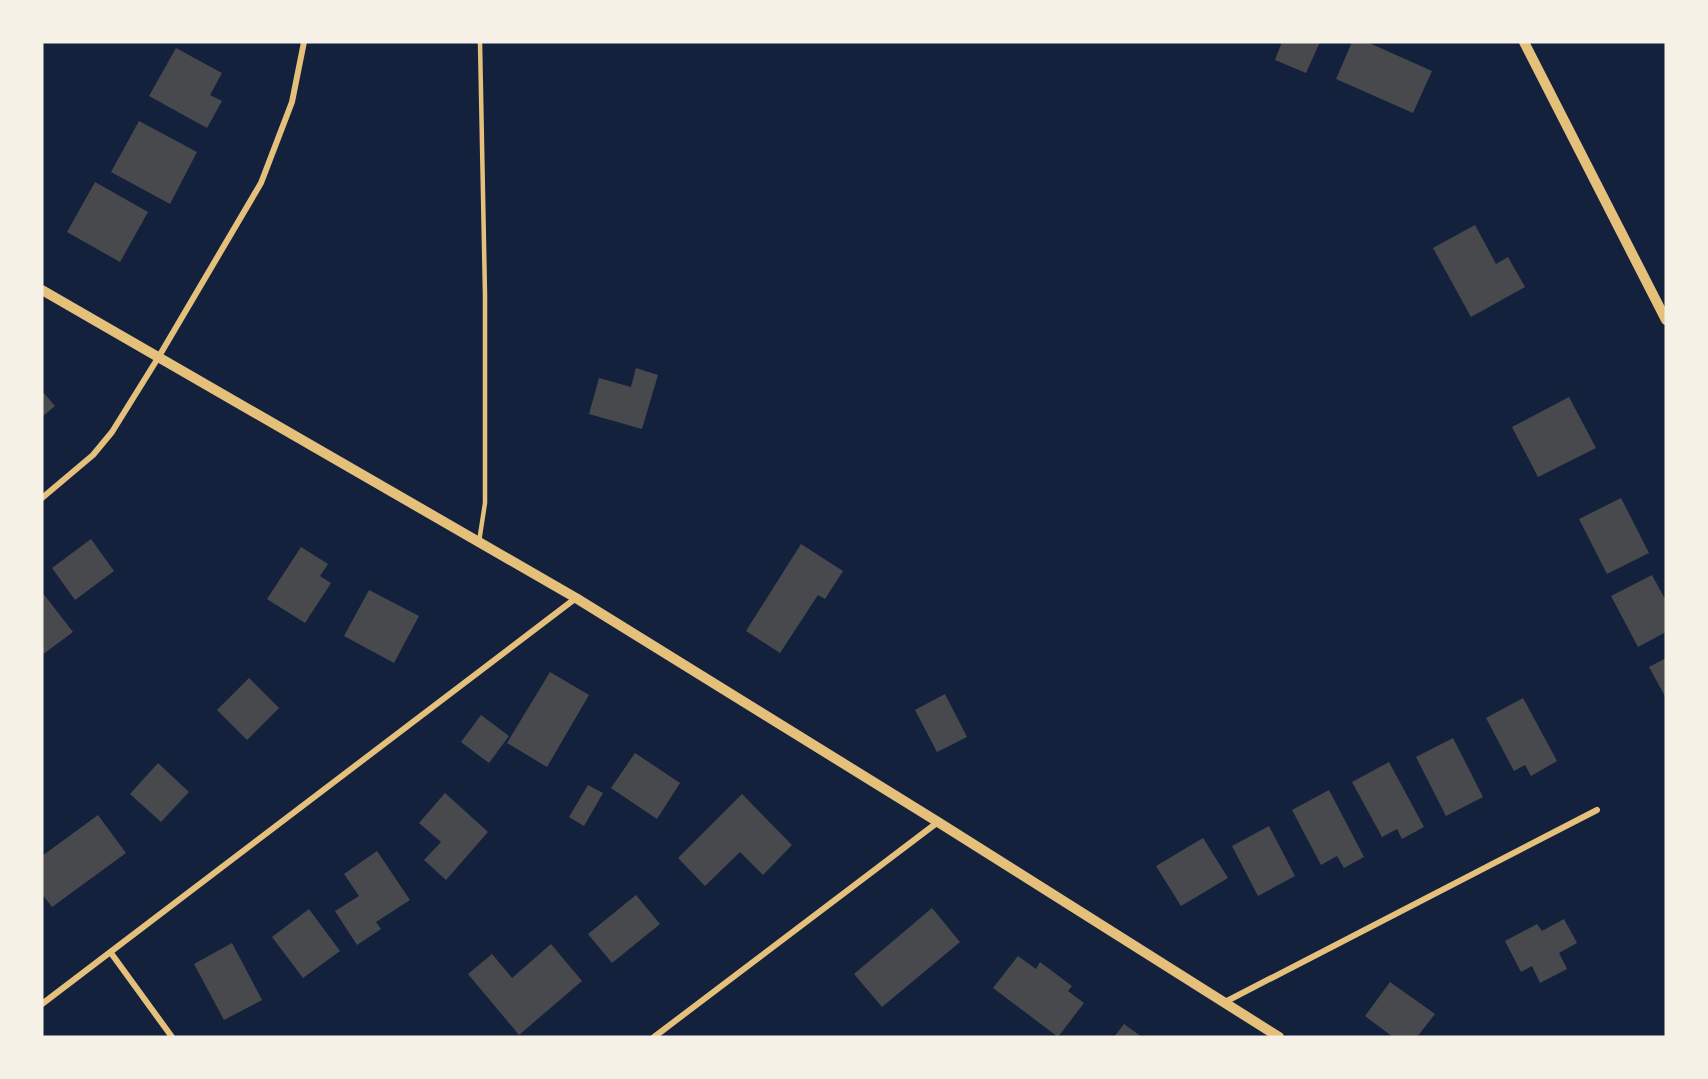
<svg xmlns="http://www.w3.org/2000/svg" width="1708" height="1079" font-family="'Exo 2',sans-serif">
	<style>
		.building { fill: #48494c }
		.lines { fill: none; stroke-linecap: round; stroke-linejoin: round }
		.service { stroke: #e5c07b; stroke-width: 4.5 }
		.minor { stroke: #e5c07b; stroke-width: 6 }
		.tertiary { stroke: #e5c07b; stroke-width: 10 }
	</style>
	<rect width="100%" height="100%" fill="#14213d"/>
	<path class="building" d="M1282,42H1320L1306,73L1275,60Z
		M1352,42H1367L1432,71L1413,113L1336,79Z
		M176,48L222,73L210,95L222,101L207,128L149,96Z
		M139,121L197,152L170,204L111,172Z
		M95,182L148,212L120,262L67,232Z
		M1475,225L1496,264L1508,257L1525,287L1471,317L1433,248Z
		M636,368L658,375L642,429L589,414L599,378L631,387Z
		M42,391L55,406L42,417Z
		M1569,397L1596,448L1538,477L1512,427Z
		M1621,498L1649,553L1607,574L1579,519Z
		M91,539L114,571L75,600L52,568Z
		M801,544L843,571L825,599L818,595L780,653L746,631Z
		M301,547L328,564L320,576L331,583L305,623L267,599Z
		M1652,575L1666,601V632L1638,647L1611,596Z
		M369,590L419,616L394,663L344,636Z
		M42,592L73,632L42,655Z
		M1666,658V698L1649,667Z
		M550,672L589,695L547,767L507,743Z
		M249,678L279,708L247,740L217,710Z
		M945,694L967,737L937,752L915,710Z
		M1523,698L1557,761L1531,776L1525,765L1514,771L1486,718Z
		M481,715L509,736L489,763L461,742Z
		M1453,738L1483,797L1446,816L1416,757Z
		M635,753L680,783L657,819L611,788Z
		M1389,762L1424,827L1402,839L1397,829L1382,837L1352,782Z
		M158,763L189,792L161,822L130,794Z
		M588,785L603,793L584,826L569,817Z
		M1329,790L1364,857L1344,868L1337,856L1321,865L1292,810Z
		M445,793L488,832L446,880L424,860L441,842L419,823Z
		M742,794L792,845L763,875L740,852L705,886L678,858Z
		M98,815L126,853L52,907L42,894V856Z
		M1269,826L1295,876L1258,896L1232,846Z
		M1203,838L1228,878L1181,906L1156,866Z
		M377,851L410,900L376,922L381,929L357,945L335,911L359,896L344,874Z
		M636,895L660,924L612,963L588,934Z
		M932,908L960,942L882,1007L854,974Z
		M309,909L340,951L303,978L272,937Z
		M1564,919L1577,943L1559,953L1567,969L1540,983L1532,966L1521,972L1505,941L1537,924L1542,931Z
		M232,943L262,1000L224,1020L194,964Z
		M551,944L582,981L519,1035L468,974L492,954L512,978Z
		M1018,956L1036,969L1040,962L1072,986L1068,991L1084,1003L1058,1037L993,988Z
		M1390,982L1435,1014L1417,1037H1393L1365,1016Z
		M1124,1024L1142,1037H1114Z"/>
	<g class="lines">
		<path class="service" d="M479,542L485,503V295L480,42"/>
		<path class="minor" d="M42,498L93,455L112,432L158,358L261,183L292,102L304,42
			M111,953L172,1037
			M1225,1002L1597,810
			M42,1004L576,598
			M654,1037L938,822"/>
		<path class="tertiary" d="M1524,42L1666,320
			M42,290L576,598L938,822L1279,1037"/>
	</g>
	<rect width="1708" height="1079" fill="none" stroke="#f6f1e7" stroke-width="87"/>
</svg>
